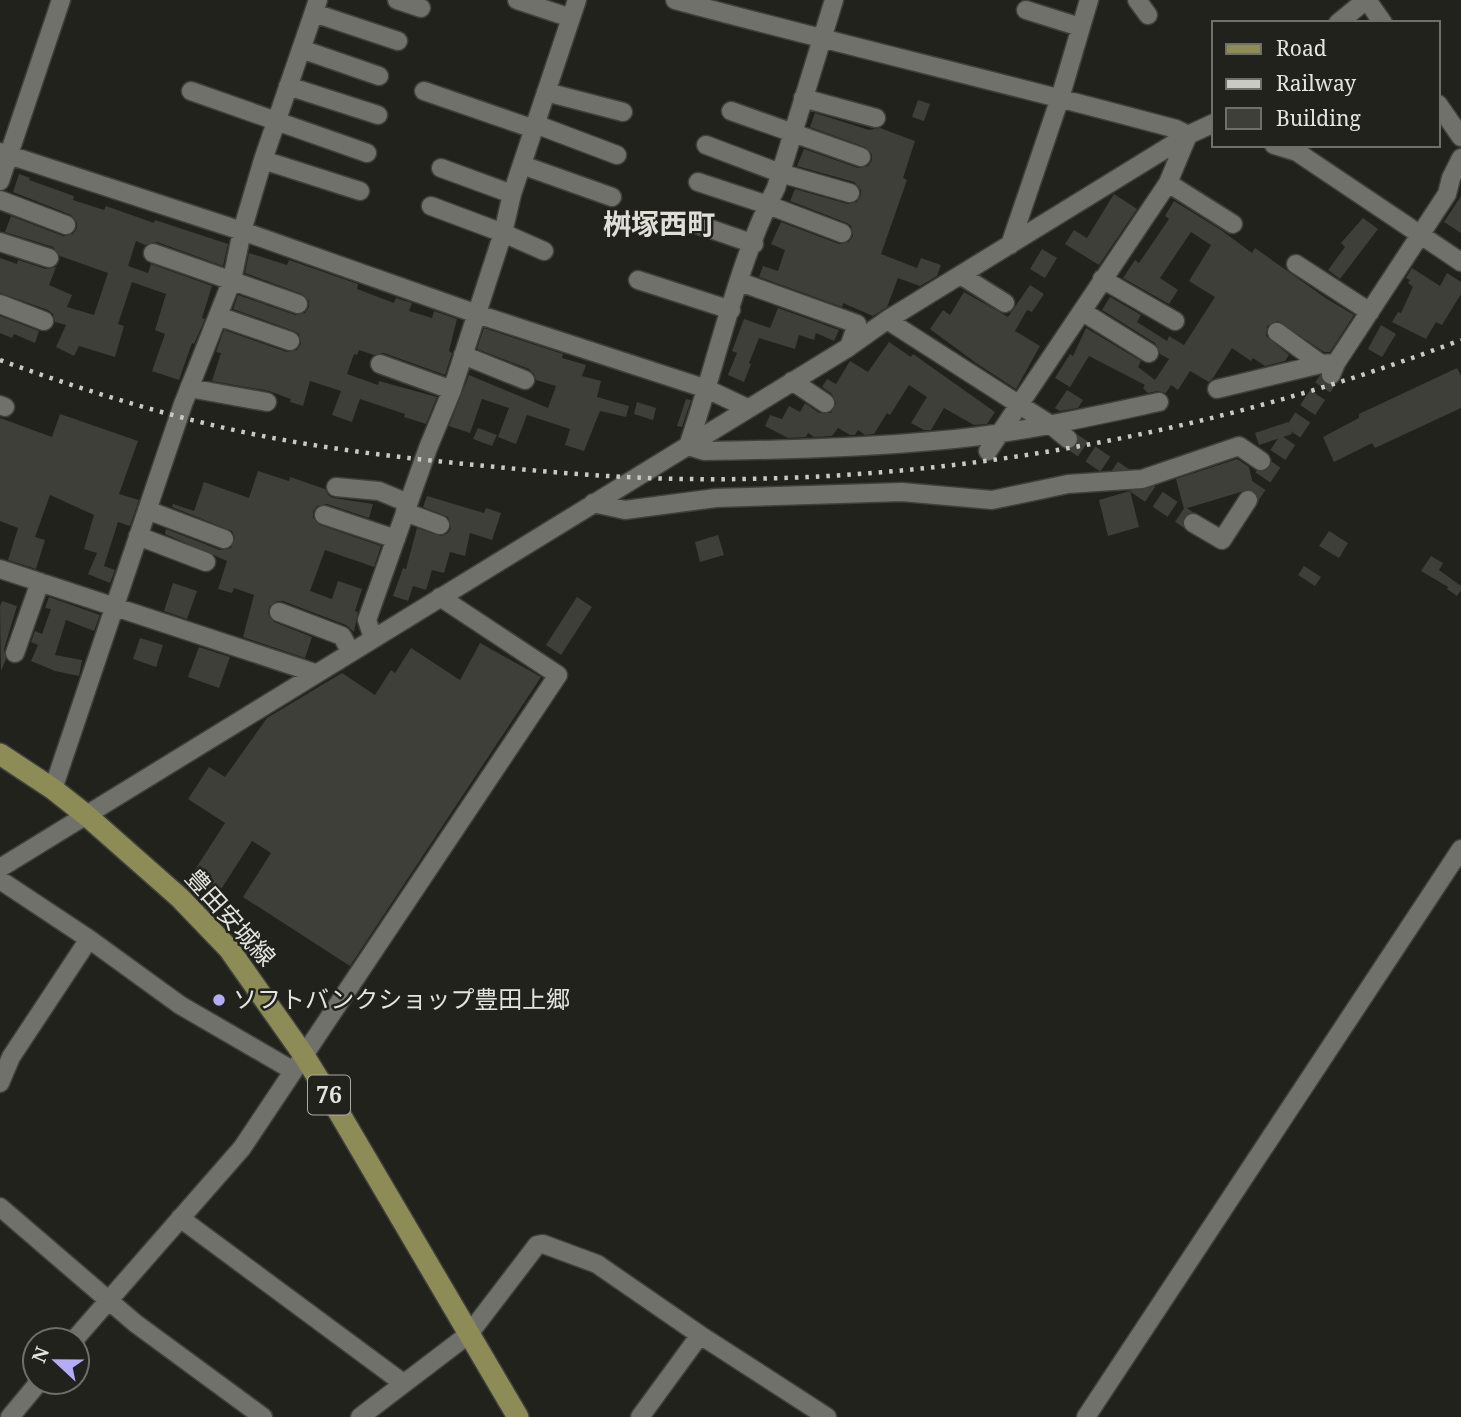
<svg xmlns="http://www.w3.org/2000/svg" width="1461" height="1417" font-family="'Noto Serif','Noto Sans JP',serif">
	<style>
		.building { fill: #3e3f39 }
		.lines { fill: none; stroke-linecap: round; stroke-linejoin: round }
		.minor-tunnel { stroke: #3f3f3a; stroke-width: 18; stroke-dasharray: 18 9; stroke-linecap: butt }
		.minor-casing { stroke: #3f3f3b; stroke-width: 21 }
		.major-casing { stroke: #3f3f3b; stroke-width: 24 }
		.minor { stroke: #71716b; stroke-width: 18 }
		.major { stroke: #8d8c57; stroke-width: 21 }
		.rail { stroke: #c9c9c6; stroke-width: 4.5; stroke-dasharray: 3.5 7; stroke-linecap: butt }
		.poi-dot { fill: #b4acf9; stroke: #22221d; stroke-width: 2.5 }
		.labels { text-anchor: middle; stroke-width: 5; stroke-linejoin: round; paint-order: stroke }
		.shield { fill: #22221d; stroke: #a9a9a6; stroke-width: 2 }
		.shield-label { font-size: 23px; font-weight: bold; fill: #e3e3e0 }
		.street-label { font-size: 24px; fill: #e3e3e0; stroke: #22221d }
		.poi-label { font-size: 24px; fill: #e3e3e0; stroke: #22221d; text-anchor: start }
		.quarter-label { font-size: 28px; font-weight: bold; fill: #dfdfd8; stroke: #22221d }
	</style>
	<rect width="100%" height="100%" fill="#22221d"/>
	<path class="building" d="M918,100L930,104L924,121L912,117Z
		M815,113L869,130L880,128L915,141L903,178L907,180L881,254L917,268L921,258L941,265L937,276L920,286L898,278L887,307L873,316L843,303L842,307L759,277L763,266L778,271L785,250L771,244L781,222L839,244L849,242L853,236L851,226L847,223L790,201L795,189L848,204L857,202L861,195V190L854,182L797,166L804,149L858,168L868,166L872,160V154L865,147L810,127Z
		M19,174L30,178L29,180L74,196L73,200L104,210L106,206L154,223L155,220L228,244L223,266L157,242L145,245L136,241L128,266L148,273L151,264L212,286L202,318L205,319L194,344L192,343L179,380L152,371L165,334L155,330L166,294L132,282L118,324L124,326L115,357L79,346L74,356L56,347L66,325L55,322L53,314L48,310L0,293V258L17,264L18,260L46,269L56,267L49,285L72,295L67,307L94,315L108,273L60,256L53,247L5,232L11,216L63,236L73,234L77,228V223L71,215L13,192Z
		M1114,194L1137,209L1099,265L1065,244L1074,230L1087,238Z
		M1461,196V233L1444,222Z
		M1174,201L1221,230L1252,253L1255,248L1327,299L1354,315L1330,352H1324L1278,321L1267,326L1266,336L1289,355L1285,361L1265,366L1253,358L1251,361L1232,348L1213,378L1209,382L1190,371L1178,390L1171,385L1166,393L1157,391L1148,393L1143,388L1145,385L1089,356L1070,387L1055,378L1070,354L1073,356L1086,328L1141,361L1138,367L1155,380L1169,359L1160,354L1155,343L1102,310L1110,297L1141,315L1137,322L1167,341L1169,336L1184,345L1215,297L1189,281L1211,245L1191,232L1160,278L1178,290L1169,304L1123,278L1135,260L1139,263L1169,219L1165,216Z
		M1363,218L1378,229L1340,279L1328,270L1345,247L1341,243Z
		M1042,249L1057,258L1045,278L1030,269Z
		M249,253L287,265L289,260L358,284L357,289L394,303L396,298L412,303L409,311L432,318L434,311L457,319L449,351L452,353L445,375L384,353L374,355L359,350L357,355L354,354L347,374L378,385L379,381L437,397L426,424L404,417L405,414L360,399L352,422L332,415L341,391L310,381L303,406L290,402L291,399L269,391L212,381L221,353L216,352L224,330L287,352L297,350L301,344L299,334L294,331L233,309L238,295L295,315L305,313L309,307V301L302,294L245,273Z
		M1412,268L1440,286L1447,273L1461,282V294L1442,325L1436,322L1426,339L1392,322L1398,312L1401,313L1413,287L1408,283L1410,280L1406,278Z
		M1030,285L1044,294L1032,312L1027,310L1015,331L1040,346L1016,389L976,363L930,329L943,310L950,315L964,292L1008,317Z
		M778,308L839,330L834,341L816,333L814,340L799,335L795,349L759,338L749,363L751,364L744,382L728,375L737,353L732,351L744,319L770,328Z
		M0,316L39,331L35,343L14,334L12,338L0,333Z
		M1381,325L1396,334L1382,357L1368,349Z
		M484,328L563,354L562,358L586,365L582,376L601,381L597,397L629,406L626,417L600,411L584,451L565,445L570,429L527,415L516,444L498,437L509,408L482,399L470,433L449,426L469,375L548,408L556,386L536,380L534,374L529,369L477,349Z
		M889,342L911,357L913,354L995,412L987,424L974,425L944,408L931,430H924L911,423L927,397L909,385L890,415L887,413L874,434L865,435L858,430L855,435H850L838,428L832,436L814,437L808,433L806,437L788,438L765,426L770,415L782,419L789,406L800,412L805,403L819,413H831L836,403L832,394L822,387L827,379L836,384L850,361L868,372Z
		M1457,368L1461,376V408L1375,448L1372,443L1334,462L1323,437L1359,418V414Z
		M1067,390L1083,400L1078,408L1060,411L1055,408Z
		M686,399L691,400L682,427L677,426Z
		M637,402L656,408L653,420L634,414Z
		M60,414L138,441L119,494L139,500L130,526L118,522L104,566L115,570L110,583L88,574L97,553L84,549L94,515L50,495L35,537L45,540L36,569L8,560L18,528L0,521V418L52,437Z
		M1288,422L1292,434L1259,445L1255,433Z
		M478,428L497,435L492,446L473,439Z
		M1237,459L1249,467L1254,488L1184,509L1176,479Z
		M258,471L289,481L290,477L325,489L329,496L334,498L373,504L369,518L327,504L317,506L313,512V518L320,525L381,546L374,567L325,550L310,591L332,599L338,581L362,589L355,611L358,612L354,632L346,625L283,601H277L269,607L268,614L274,622L312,637L305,658L243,637L254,595L234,588L232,593L218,589L227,561L165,534L166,529L220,550L231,548L235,538L232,531L172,507L173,504L194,511L204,482L249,498Z
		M1130,491L1139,527L1108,536L1099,500Z
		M427,496L484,513L486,508L501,513L492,540L470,533L465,556L450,552L444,573L432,570L426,590L413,586L408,601L393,596L403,568L406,569L417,528L441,536L448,533L451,528L448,517L423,507Z
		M1329,531L1348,543L1339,558L1319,546Z
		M718,535L724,555L700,562L695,542Z
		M1431,556L1443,563L1439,570L1461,586V590L1457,596L1447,589L1448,587L1421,571Z
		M1304,566L1321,577L1315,586L1298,575Z
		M173,583L197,591L187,619L164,611Z
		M49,597L100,615L94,631L66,620L55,655L82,660L79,676L55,671L31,661L38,645L31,642L35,631L42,634L51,609L45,608Z
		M577,597L592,607L561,655L546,645Z
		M2,601L17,606L4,649L6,659L1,671L0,606Z
		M140,638L163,645L156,667L133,659Z
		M480,643L541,677L350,966L243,897L271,853L252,841L218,894L191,876L225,823L188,799L209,767L225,777L267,718L342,673L375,695L391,670L395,673L411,648L460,680Z
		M199,647L230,657L219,688L188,677Z"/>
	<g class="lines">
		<path class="minor-tunnel" d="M1068,439L1193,523
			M1248,500L1331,375"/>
		<defs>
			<path id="minor" d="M397,0L421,8
				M517,0L571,18
				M675,0C842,45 1010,84 1176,129L1188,135
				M834,0L776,188C736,266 717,363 688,446L704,451C780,450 857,448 933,441C1010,435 1085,418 1159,402
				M1137,0L1148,15
				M1367,0L1383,23
				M1026,10L1080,27
				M314,13L398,41
				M1338,23L1366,0
				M301,49L379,76
				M288,86L378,115
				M191,91L367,153
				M424,91L534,129
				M546,92L623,112
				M803,98L876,118
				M1438,104L1461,137
				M731,111L861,157
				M535,124L617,155
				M706,145L780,173L850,193
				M1274,145L1297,152L1461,262
				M0,152L242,231L477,314L707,389L747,408
				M263,160L360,191
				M522,165L612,197
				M441,168L512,194
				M0,181L61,0
				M698,182L768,205L842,233
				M1168,183L1233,224
				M0,200L66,225
				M431,206L503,233L544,251
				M685,220L754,244
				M0,242L49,258
				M1010,245L1060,98L1089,0
				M153,253L298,304
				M1296,264L1370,312
				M962,276L1005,303
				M1102,279L1175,321
				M638,280L731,310
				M740,282L857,324L849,347
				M0,304L44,321
				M1083,312L1149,353
				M218,316L290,341
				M887,320L1051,425L1068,439
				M1277,332L1321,364
				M463,355L525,380
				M380,364L452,390
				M1331,375L1336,363L1447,194L1451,178L1461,158
				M792,381L825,403
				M189,388L267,402
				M1217,389L1321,364L1336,363
				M0,405L5,407
				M988,451L1168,183L1188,135
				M336,487L379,491L408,503
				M593,503L625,510L716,498L902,492L992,500L1068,484L1142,479L1239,446L1261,461
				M147,510L224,539
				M405,512L440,525
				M324,515L396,539
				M1193,523L1222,540L1248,500
				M138,536L206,562
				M0,569L315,673
				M279,612L342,636L350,651
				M373,638L367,620L428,448L452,390L503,233L512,194L577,0
				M15,653L40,582
				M53,789L183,404L232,280L242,231L263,160L318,0
				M0,868L849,347L887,320L1188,135L1214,123
				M0,880L89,939L180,1005L292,1070
				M0,1083L11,1057L89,939
				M0,1207L135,1323L263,1417
				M180,1218L403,1383
				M74,1340L242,1148L558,675L440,597
				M10,1417L39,1382
				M360,1417L469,1334L537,1245L543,1244L597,1264L700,1335L827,1417
				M640,1417L700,1335
				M1086,1417L1461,849"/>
			<path id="major" d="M0,754L53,789L86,815L180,898L229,949L303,1054L334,1104L518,1417"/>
		</defs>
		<use href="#minor" class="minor-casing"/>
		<use href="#major" class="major-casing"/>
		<use href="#minor" class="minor"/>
		<use href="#major" class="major"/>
		<path class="rail" d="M0,360C68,385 138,407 208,424C302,447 400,458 497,467C559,473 621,478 684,479C948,483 1214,434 1461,340"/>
	</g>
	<circle class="poi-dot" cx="219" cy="1000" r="7"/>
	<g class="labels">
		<rect class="shield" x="308" y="1075.5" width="42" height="39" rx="5"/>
		<g class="shield-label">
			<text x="329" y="1103">76</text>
		</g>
		<g class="street-label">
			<text transform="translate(230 918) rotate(48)" y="8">豊田安城線</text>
		</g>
		<g class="poi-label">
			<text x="233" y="1008">ソフトバンクショップ豊田上郷</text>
		</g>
		<g class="quarter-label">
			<text x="659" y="234">桝塚西町</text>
		</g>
	</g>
	<rect x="1212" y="21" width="228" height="126" fill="#22221d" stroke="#6f6f6b" stroke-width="2"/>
	<rect x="1226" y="44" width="35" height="10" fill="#8d8c57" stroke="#6f6f6b" stroke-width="2"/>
	<text x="1276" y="56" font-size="21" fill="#e3e3e0">Road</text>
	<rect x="1226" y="79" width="35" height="10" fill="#c9c9c6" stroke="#6f6f6b" stroke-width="2"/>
	<text x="1276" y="91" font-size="21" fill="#e3e3e0">Railway</text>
	<rect x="1226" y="108" width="35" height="21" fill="#3e3f39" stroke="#6f6f6b" stroke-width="2"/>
	<text x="1276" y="126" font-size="21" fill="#e3e3e0">Building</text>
	<g transform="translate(56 1361) rotate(292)"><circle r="33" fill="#22221d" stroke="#6f6f6b" stroke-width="2"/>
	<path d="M0-5L12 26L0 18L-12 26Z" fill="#b4acf9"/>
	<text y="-10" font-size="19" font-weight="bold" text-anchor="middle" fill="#e3e3e0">N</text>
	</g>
</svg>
